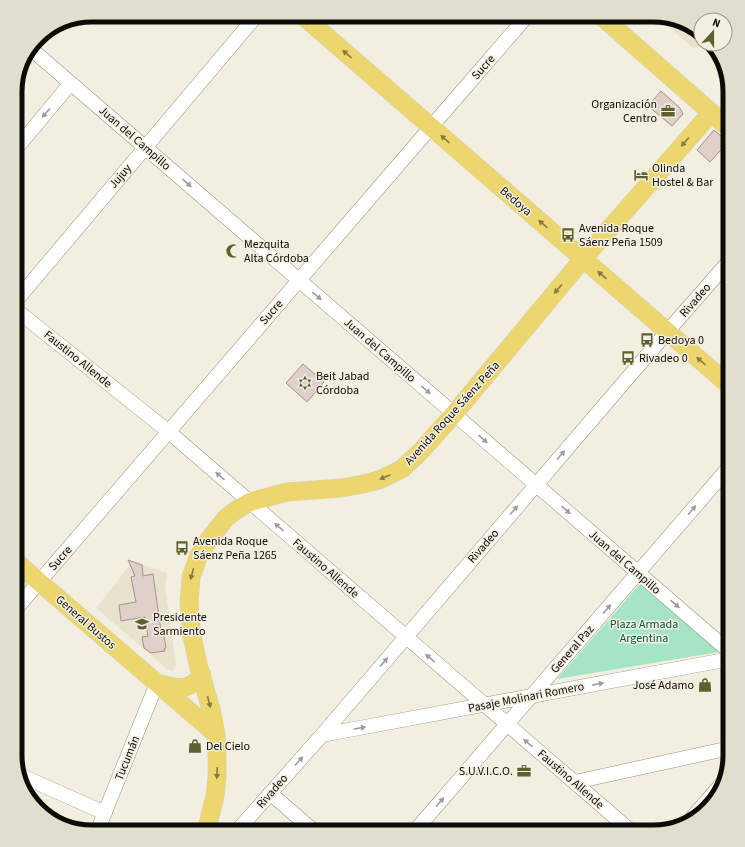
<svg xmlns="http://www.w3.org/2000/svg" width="745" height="847" font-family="'Source Sans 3',sans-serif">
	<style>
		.built { fill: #e9e3cd }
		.green { fill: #a6e4c6 }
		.building { fill: #e1d0ca; stroke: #a2928c }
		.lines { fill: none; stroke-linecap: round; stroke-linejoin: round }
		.minor-casing { stroke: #969284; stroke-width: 15 }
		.major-casing { stroke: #d3d3d2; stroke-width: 19 }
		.minor { stroke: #fff; stroke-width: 14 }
		.major { stroke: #ecd66d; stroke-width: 18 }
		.oneway { fill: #887b3f }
		.oneway2 { fill: #9e9d9c }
		.labels { text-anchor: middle; stroke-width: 3; stroke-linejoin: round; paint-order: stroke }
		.street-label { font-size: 12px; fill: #0d0b07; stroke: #f3efe0 }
		.poi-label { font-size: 12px; fill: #0d0b07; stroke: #f3efe0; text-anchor: start }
		.park-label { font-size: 12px; fill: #04573c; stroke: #f3efe0 }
		.rim { fill: none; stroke: #0d0b07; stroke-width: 5 }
	</style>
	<rect width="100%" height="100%" fill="#f3efe0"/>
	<path class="built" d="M655,15L691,25L701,34V44H713L714,45L717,53L700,45L693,48Z
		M133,561L167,573L165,586L176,665L175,669L172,671L167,669L96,608Z"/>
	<path class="green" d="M640,584L719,652L557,679Z"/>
	<path class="building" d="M661,91L680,108L683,114L672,126L648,106Z
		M714,130L728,142L710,162L697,150Z
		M303,364L324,382L307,402L286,383Z
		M128,560L142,565L143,576L153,574L161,631L163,630L166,648L164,649L165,651L151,653L144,648L142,637L148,636L145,617L121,621L119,605L136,602L131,577L135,576Z"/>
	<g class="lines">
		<defs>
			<path id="minor" d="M30,48L730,652
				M15,150L71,83
				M15,302L257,15
				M15,309L169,432L632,832
				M15,610L431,127L528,15
				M322,735L730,659
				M22,776L105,813
				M575,782L730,748
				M270,793L315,832
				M691,819L724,781
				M97,832L157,683
				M236,832L322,735L667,332L730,260
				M414,832L730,466"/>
			<path id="major" d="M302,15L730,386
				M600,15L730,129
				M15,561L216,734
				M157,683C177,688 187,693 202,675
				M206,832L215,796L217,777V754L216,734L212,713L198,664L192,636L189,604L191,577L199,555L210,538L226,518L236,510L250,502L287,492L341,488L363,484L379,480L402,469L421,451L454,414L583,259L711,113"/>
		</defs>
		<use href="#minor" class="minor-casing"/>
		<use href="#major" class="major-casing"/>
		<use href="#minor" class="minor"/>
		<use href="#major" class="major"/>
	</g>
	<defs><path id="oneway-solid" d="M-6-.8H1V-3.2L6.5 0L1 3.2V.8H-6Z"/></defs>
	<g class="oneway">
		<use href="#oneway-solid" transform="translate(347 54) rotate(-139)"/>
		<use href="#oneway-solid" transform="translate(445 139) rotate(-139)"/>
		<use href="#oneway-solid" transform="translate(685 142) rotate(131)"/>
		<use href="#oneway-solid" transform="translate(543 224) rotate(-139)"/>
		<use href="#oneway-solid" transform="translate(602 275) rotate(-139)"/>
		<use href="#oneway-solid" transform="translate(558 289) rotate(130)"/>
		<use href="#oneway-solid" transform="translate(701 361) rotate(-139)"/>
		<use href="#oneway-solid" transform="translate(385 477) rotate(157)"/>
		<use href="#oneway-solid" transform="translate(192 574) rotate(105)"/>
		<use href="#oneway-solid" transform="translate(209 702) rotate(75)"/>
		<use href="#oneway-solid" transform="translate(217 773) rotate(93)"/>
	</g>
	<g class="oneway2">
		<use href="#oneway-solid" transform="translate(46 113) rotate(130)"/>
		<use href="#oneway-solid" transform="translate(187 183) rotate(41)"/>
		<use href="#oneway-solid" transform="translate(317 296) rotate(41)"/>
		<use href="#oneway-solid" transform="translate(426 390) rotate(41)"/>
		<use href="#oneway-solid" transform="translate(483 439) rotate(41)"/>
		<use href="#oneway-solid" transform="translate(561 455) rotate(-49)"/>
		<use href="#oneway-solid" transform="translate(220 476) rotate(-139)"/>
		<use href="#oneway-solid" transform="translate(514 510) rotate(-49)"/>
		<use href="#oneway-solid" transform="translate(566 510) rotate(41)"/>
		<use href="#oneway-solid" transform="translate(692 510) rotate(-49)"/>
		<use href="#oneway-solid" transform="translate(279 527) rotate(-139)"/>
		<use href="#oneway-solid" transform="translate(675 604) rotate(41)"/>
		<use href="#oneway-solid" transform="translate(607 609) rotate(-49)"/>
		<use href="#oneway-solid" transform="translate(430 658) rotate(-139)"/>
		<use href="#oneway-solid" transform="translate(384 662) rotate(-49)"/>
		<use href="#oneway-solid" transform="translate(598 684) rotate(-11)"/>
		<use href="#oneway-solid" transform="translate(360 728) rotate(-11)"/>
		<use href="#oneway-solid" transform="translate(528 743) rotate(-139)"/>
		<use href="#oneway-solid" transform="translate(299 761) rotate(-48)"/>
		<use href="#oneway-solid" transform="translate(440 802) rotate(-49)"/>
	</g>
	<defs>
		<symbol id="office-bare" viewBox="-9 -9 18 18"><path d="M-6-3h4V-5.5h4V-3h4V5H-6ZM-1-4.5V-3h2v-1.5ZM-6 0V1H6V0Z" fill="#5d612f" stroke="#f3efe0" stroke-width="2.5" paint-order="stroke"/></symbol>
		<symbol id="hotel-bare" viewBox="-9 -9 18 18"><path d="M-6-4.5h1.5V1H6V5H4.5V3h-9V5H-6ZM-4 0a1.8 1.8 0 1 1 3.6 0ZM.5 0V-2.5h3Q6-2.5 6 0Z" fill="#5d612f" stroke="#f3efe0" stroke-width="2.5" paint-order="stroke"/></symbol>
		<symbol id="bus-bare" viewBox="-9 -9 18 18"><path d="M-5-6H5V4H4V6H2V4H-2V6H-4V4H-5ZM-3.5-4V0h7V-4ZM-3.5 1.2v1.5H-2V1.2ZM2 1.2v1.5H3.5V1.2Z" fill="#5d612f" stroke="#f3efe0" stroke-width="2.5" paint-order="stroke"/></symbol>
		<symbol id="mosque-bare" viewBox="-9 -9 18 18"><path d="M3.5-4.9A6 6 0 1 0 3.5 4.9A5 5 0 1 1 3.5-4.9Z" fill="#5d612f" stroke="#f3efe0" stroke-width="2.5" paint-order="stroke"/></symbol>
		<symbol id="synagogue-bare" viewBox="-9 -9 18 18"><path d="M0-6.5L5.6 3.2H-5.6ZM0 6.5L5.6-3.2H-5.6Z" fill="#5d612f" stroke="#f3efe0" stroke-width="2.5" paint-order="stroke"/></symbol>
		<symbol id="school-bare" viewBox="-9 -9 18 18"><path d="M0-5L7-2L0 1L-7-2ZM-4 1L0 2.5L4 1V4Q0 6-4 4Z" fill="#5d612f" stroke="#f3efe0" stroke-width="2.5" paint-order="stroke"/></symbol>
		<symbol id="shop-bare" viewBox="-9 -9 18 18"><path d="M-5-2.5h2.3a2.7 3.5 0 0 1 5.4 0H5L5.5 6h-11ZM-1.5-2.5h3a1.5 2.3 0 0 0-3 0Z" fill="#5d612f" stroke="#f3efe0" stroke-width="2.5" paint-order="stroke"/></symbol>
	</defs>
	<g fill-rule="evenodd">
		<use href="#office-bare" x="658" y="101" width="20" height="20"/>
		<use href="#hotel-bare" x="631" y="165" width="20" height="20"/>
		<use href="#bus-bare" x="558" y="225" width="20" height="20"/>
		<use href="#mosque-bare" x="223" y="241" width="20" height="20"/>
		<use href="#bus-bare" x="637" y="330" width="20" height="20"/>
		<use href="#bus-bare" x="618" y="348" width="20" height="20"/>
		<use href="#synagogue-bare" x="295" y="373" width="20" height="20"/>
		<use href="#bus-bare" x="172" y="538" width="20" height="20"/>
		<use href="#school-bare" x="132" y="614" width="20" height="20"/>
		<use href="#shop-bare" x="695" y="675" width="20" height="20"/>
		<use href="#shop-bare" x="185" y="736" width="20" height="20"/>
		<use href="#office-bare" x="514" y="761" width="20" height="20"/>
	</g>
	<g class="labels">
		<g class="street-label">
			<text transform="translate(483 67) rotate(-49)" y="4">Sucre</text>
			<text transform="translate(135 138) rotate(41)" y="4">Juan del Campillo</text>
			<text transform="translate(120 176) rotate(-50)" y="4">Jujuy</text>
			<text transform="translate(516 201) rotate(41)" y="4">Bedoya</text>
			<text transform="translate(695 300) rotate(-49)" y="4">Rivadeo</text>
			<text transform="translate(271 312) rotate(-49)" y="4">Sucre</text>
			<text transform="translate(380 350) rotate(41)" y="4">Juan del Campillo</text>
			<text transform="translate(78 359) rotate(39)" y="4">Faustino Allende</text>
			<text transform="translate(452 413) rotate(-48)" y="4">Avenida Roque Sáenz Peña</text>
			<text transform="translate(483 546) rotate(-49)" y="4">Rivadeo</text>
			<text transform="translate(60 558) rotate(-49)" y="4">Sucre</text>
			<text transform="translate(625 562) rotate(41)" y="4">Juan del Campillo</text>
			<text transform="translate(326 568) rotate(41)" y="4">Faustino Allende</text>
			<text transform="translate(86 622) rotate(41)" y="4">General Bustos</text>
			<text transform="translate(572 649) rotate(-49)" y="4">General Paz</text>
			<text transform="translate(526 697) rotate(-11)" y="4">Pasaje Molinari Romero</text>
			<text transform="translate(127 758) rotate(-68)" y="4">Tucumán</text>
			<text transform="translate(571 779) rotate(41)" y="4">Faustino Allende</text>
			<text transform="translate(272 791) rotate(-49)" y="4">Rivadeo</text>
		</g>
		<g class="poi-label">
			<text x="657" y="108" text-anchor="end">Organización<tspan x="657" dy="14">Centro</tspan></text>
			<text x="652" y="172">Olinda<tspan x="652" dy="14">Hostel &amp; Bar</tspan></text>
			<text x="579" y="232">Avenida Roque<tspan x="579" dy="14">Sáenz Peña 1509</tspan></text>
			<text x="244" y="248">Mezquita<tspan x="244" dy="14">Alta Córdoba</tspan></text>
			<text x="658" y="344">Bedoya 0</text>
			<text x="639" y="362">Rivadeo 0</text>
			<text x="316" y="380">Beit Jabad<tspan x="316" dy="14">Córdoba</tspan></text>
			<text x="193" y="545">Avenida Roque<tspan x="193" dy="14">Sáenz Peña 1265</tspan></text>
			<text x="153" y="621">Presidente<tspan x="153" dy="14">Sarmiento</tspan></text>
			<text x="694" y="689" text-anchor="end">José Adamo</text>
			<text x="206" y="750">Del Cielo</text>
			<text x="513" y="775" text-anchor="end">S.U.V.I.C.O.</text>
		</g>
		<g class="park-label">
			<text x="644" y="628">Plaza Armada<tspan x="644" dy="14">Argentina</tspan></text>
		</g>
	</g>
	<path d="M0 0H745V847H0ZM92 22H653A70 70 0 0 1 723 92V755A70 70 0 0 1 653 825H92A70 70 0 0 1 22 755V92A70 70 0 0 1 92 22Z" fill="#e1ddcf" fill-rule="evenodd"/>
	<path class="rim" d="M92 22H653A70 70 0 0 1 723 92V755A70 70 0 0 1 653 825H92A70 70 0 0 1 22 755V92A70 70 0 0 1 92 22Z"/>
	<g transform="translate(713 32) rotate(21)"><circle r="19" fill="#f3efe0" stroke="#979489"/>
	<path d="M0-3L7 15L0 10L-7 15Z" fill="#5d612f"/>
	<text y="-6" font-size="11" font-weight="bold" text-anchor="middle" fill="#0d0b07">N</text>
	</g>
</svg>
